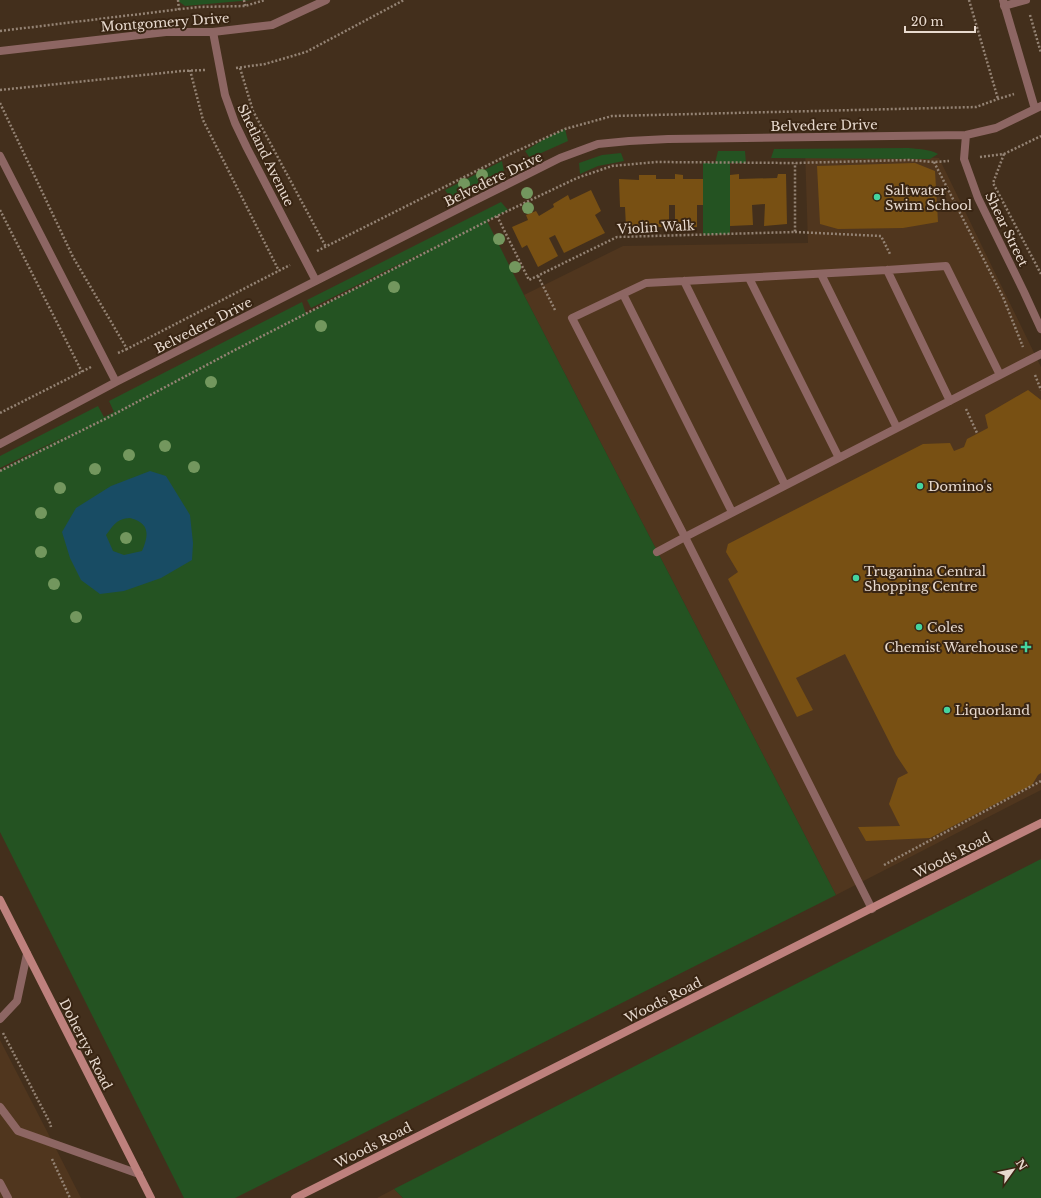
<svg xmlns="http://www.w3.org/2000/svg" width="1041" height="1198" font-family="'Libre Baskerville',serif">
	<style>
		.built { fill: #50361e }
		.green { fill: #245322 }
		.water { fill: #184c64; fill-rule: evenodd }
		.building { fill: #785013 }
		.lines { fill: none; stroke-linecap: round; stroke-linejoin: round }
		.path { stroke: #948374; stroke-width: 2.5; stroke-dasharray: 2 2; stroke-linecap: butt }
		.lane { stroke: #8d6663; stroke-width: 8 }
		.street { stroke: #8d6663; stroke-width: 8 }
		.secondary { stroke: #be817d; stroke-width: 8 }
		.tree { fill: #73975e }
		.poi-dot { fill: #45d49f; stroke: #392513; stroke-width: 1.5 }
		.labels { text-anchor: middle; stroke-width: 4; stroke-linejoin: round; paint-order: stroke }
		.street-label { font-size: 13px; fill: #e8dacf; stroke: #392513 }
		.poi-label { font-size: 13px; fill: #e8dacf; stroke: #392513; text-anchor: start }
	</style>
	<rect width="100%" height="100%" fill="#432f1c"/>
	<path class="built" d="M805,149L939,158L1041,367V790L836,895L524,295L623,246L808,243Z
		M0,1040L53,1143L81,1198H0Z
		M394,1189L403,1198H377Z"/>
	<path class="green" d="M177,0H252L185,6Z
		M565,129L568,141L530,158L525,151L546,138Z
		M908,148C918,149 929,149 938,154L930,159L771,158L774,149Z
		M718,151H745L746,163H730V234L703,235V163H715Z
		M621,153L624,161L598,166L580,174L579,163L602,155Z
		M502,161L504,172L451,199L445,190Z
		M501,202L508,210L487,221L524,295L836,895L235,1198H184L0,832V470L72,433L0,468V456L98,406L104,417L114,412L109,401L302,302L306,314L446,241L311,308L307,300Z
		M1041,859V1198H403L394,1189Z"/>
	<path class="water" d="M150,471L166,476L190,515L193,543L192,560L161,578L124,591L100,594L81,580L70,558L62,532L76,508L111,486ZM130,518C150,523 149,535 142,551L124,555L113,551L106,535C114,525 116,519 130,518Z"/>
	<path class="building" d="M915,163L935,171L938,222L903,228L838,229L820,224L817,166Z
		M675,174L683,175V179H703V205H697V227H675V205H669V227H626L625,207H620L619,179L639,180V175H656V179H675Z
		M739,174V179L777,178L778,174H786L787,224L764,226L765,204L752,205L753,225L730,226V175Z
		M591,190L601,211L595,215L605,233L564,253L555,235L549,238L558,256L538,267L527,245L522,248L512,227L528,220L526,215L536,211L539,216L554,207L553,204L568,195L570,200Z
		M1028,390L1041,400V773L1038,775L1032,785L930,838L866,841L858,827L900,826L889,804L898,778L908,773L896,755L845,654L796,678L813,710L797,717L728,579L738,572L726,552L728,544L923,444L950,443L954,451L964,447L967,439L988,428L985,415Z"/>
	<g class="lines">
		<path class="path" d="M178,0L179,10
			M244,0L245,6
			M969,0L998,99
			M1030,15L1041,53
			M0,31L198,7L245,6L265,0
			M236,68L265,64L306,52L404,0
			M240,68L253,111L326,247
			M190,70L203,120L279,271
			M0,90L182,71L205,70
			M0,103L73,257L127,349L290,265
			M1004,154L993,183L1041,274
			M980,157L1004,154L1041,136
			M934,162L1003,297L1023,347
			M0,210L82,372
			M497,216L529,280L617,237L795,232V163
			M795,232L881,236L890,254
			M317,251L508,155L565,129L612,116L976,107L998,99L1014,94
			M538,276L555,310
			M118,353L127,349
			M1035,375L1041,390
			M966,409L977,433
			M0,413L91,367
			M0,471L107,418L233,351L497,216L577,178L612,166L656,162L795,163L909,160L934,162L949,161
			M884,865L1041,781
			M3,1033L50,1123L51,1127
			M52,1159L70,1198"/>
		<path class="lane" d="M1004,6L1026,0
			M887,270L950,401
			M821,274L897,428
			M749,278L839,458
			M684,281L785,485
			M623,294L732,512
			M657,552L685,537L572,318L646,283L887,270L946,266L1000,375
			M872,909L685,537L1041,354
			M0,1019L17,1001L27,954
			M0,1107L18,1131L139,1174
			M0,1183L8,1198"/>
		<path class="street" d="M1003,0L1035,109
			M213,32L225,95L235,123L247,148L316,281
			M0,51L166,32H213L272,25L326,0
			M966,135L964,159L978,198L1024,292L1041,329
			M0,156L116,382
			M0,444L116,382L468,204L560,158L598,144L629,141L668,139L966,135L996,128L1041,106"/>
		<path class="secondary" d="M0,900L151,1198
			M295,1198L1041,823"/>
	</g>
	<g class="tree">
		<circle cx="482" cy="175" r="6"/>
		<circle cx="464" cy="184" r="6"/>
		<circle cx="527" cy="193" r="6"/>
		<circle cx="528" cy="208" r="6"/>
		<circle cx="499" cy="239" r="6"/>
		<circle cx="515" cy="267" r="6"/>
		<circle cx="394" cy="287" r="6"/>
		<circle cx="321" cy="326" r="6"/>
		<circle cx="211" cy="382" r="6"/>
		<circle cx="165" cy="446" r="6"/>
		<circle cx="129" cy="455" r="6"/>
		<circle cx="194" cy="467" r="6"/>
		<circle cx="95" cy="469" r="6"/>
		<circle cx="60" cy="488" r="6"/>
		<circle cx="41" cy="513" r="6"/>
		<circle cx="126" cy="538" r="6"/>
		<circle cx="41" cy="552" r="6"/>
		<circle cx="54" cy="584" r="6"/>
		<circle cx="76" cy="617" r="6"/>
	</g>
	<g class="poi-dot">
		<circle cx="877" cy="197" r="4"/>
		<circle cx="920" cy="486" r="4"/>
		<circle cx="856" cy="578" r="4"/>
		<circle cx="919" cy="627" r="4"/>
		<path d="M1024 641h4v4h4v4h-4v4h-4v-4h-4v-4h4z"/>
		<circle cx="947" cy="710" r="4"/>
	</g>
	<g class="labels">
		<g class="street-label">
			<text transform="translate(165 22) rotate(-4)" y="5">Montgomery Drive</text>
			<text transform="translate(824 125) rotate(-1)" y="5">Belvedere Drive</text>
			<text transform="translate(266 155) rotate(64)" y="5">Shetland Avenue</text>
			<text transform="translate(493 179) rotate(-26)" y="5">Belvedere Drive</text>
			<text transform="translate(656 227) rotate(-3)" y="5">Violin Walk</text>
			<text transform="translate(1007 229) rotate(64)" y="5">Shear Street</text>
			<text transform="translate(203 325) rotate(-27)" y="5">Belvedere Drive</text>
			<text transform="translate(952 855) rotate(-27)" y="5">Woods Road</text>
			<text transform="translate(663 1000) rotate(-27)" y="5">Woods Road</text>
			<text transform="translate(86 1044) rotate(63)" y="5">Dohertys Road</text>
			<text transform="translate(373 1145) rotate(-27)" y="5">Woods Road</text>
		</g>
		<g class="poi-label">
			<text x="885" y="195">Saltwater<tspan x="885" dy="15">Swim School</tspan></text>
			<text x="928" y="491">Domino's</text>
			<text x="864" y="576">Truganina Central<tspan x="864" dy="15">Shopping Centre</tspan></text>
			<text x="927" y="632">Coles</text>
			<text x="1018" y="652" text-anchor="end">Chemist Warehouse</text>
			<text x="955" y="715">Liquorland</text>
		</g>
	</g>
	<g transform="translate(1013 1170) rotate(57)" stroke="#392513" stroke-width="3" paint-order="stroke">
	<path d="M0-3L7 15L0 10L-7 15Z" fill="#e8dacf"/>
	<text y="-6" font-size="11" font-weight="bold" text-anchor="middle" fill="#e8dacf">N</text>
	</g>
	<path d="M905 26v6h70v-6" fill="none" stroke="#e8dacf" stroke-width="2"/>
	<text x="911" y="26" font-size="12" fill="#e8dacf" stroke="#392513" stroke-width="3" paint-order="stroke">20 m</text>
</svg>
